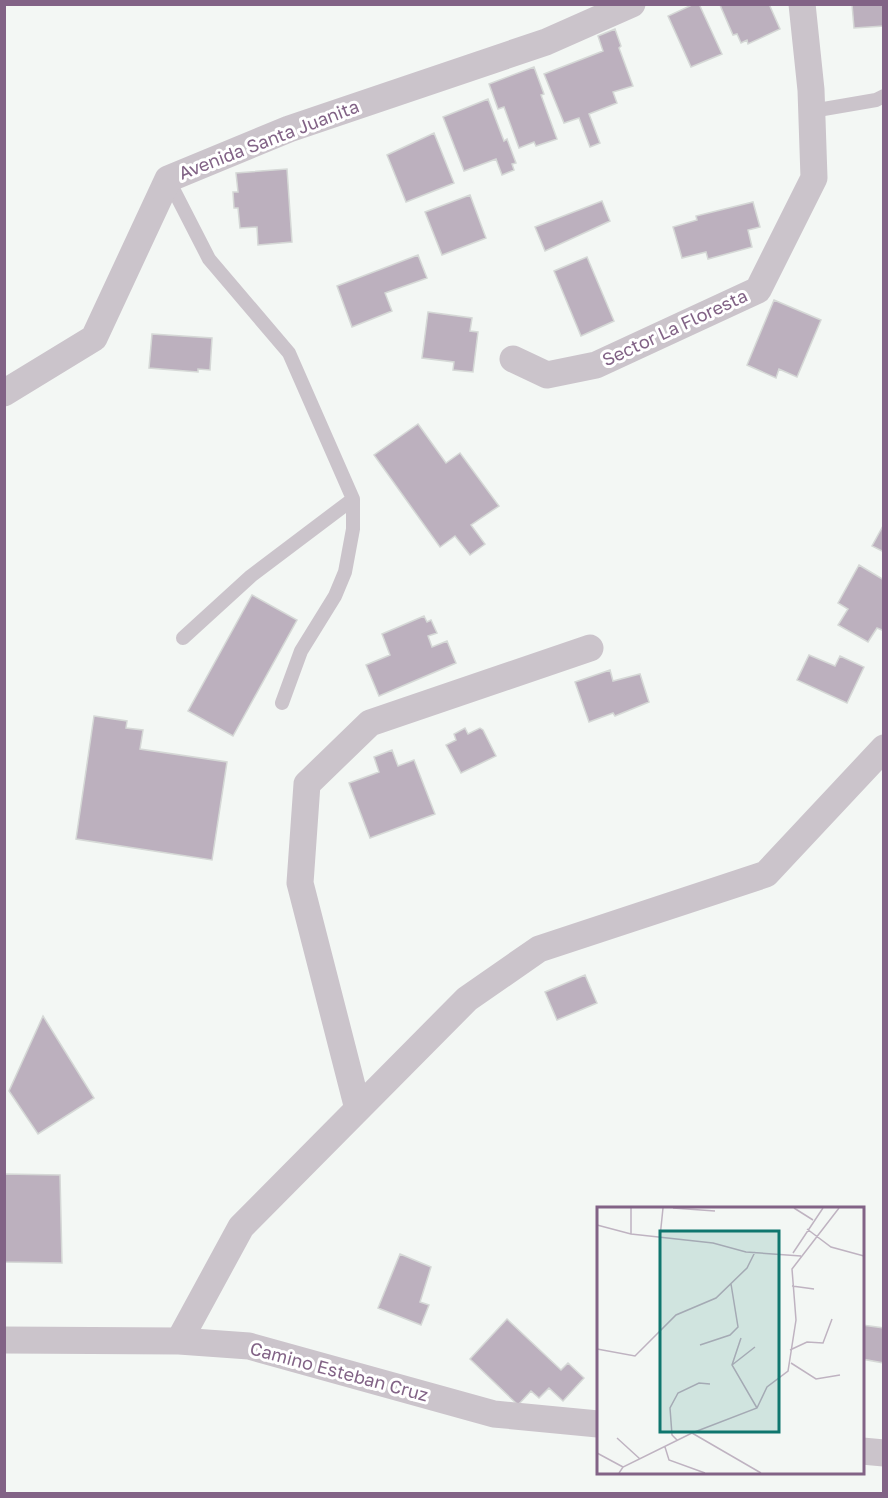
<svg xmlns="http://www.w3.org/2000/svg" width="888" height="1498" font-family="'Golos Text',sans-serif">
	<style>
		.building { fill: #bcb0be; stroke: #d5d8d6; stroke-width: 1.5 }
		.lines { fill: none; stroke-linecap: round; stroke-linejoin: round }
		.service { stroke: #cbc4cb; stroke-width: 14 }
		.minor { stroke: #cbc4cb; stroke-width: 27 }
		.labels { text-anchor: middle; stroke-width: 6; stroke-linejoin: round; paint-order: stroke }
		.street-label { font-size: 18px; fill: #826386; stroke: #fff }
		.inset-road { fill: none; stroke: #bfb3c1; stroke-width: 1.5 }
		.view { fill: #0f766e; fill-opacity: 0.15; stroke: #0f766e; stroke-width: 3 }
		.inset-edge { fill: none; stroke: #826386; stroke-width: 3 }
	</style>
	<rect width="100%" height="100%" fill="#f3f7f4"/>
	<path class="building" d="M694,4H699L722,54L691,67L668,16Z
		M769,4L780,29L748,44L747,40L741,43L737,34L733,35L720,5Z
		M852,4H884V26L854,28Z
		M615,29L621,46L619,48L633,86L613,92L617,103L589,114L600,143L590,147L579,118L564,123L544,74L603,51L598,36Z
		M534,67L544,94L541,95L557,139L536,146L534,142L519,148L504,107L498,109L489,84Z
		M488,99L504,141L507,139L516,163L512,164L514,170L502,175L496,159L464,171L443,117Z
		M434,133L454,183L406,202L387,155Z
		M287,169L292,242L258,245L257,227L240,228L238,208H234L233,192H238L236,173Z
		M470,195L486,238L442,255L425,212Z
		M602,201L610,221L545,251L535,227Z
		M753,202L760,227L748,230L752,247L708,259L706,252L682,258L673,227L697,220L696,216Z
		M418,255L427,278L385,293L392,311L352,327L337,286Z
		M587,257L614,321L581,336L554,271Z
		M774,300L821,320L797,377L779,369L776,378L747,365Z
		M428,312L472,318L470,331L478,332L473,372L453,370L454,362L422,358Z
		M152,334L212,338L210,370L198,369V372L149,368Z
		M418,424L446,463L460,453L499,506L471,525L485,544L470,555L455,536L440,547L374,455Z
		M884,524V552L872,546Z
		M859,565L884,580V627L882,630L877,628L868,642L838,625L848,609L838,603Z
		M252,595L297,620L233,736L188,711Z
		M424,616L427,622L431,620L437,633L428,636L432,647L447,641L456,663L379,696L366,665L390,655L382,634Z
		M809,655L835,666L840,656L864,667L847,703L797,680Z
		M610,670L613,681L640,674L649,702L615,716L613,713L589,722L575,682Z
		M94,716L127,721L126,728L143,730L140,749L227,762L212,860L76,839Z
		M465,728L468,734L480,728L483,730L496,756L461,773L446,745L456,740L454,734Z
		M392,750L398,766L414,760L435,814L370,838L349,783L379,772L374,757Z
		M585,975L597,1003L557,1020L545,992Z
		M43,1016L94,1098L38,1134L9,1091Z
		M4,1174L60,1175L62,1263L4,1262Z
		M400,1254L431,1267L420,1302L429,1305L421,1325L378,1308Z
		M507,1319L561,1370L568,1363L584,1378L563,1401L549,1388L539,1398L531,1391L518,1405L470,1359Z
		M862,1325L884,1328V1363L862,1359Z"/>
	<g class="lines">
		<path class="service" d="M812,111L876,100L884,96
			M168,179L209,259L289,353L353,499V529L345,572L335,596L301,651L282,703
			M183,638L251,576L353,499"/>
		<path class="minor" d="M513,359L547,375L596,365L758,290L814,178L811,90L802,4
			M4,393L94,338L168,179L289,129L546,42L632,4
			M358,1109L300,883L307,784L370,723L590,648
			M4,1340L179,1341L249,1346L494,1414L598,1424
			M179,1341L241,1227L467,999L539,949L766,874L884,748
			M862,1451L884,1453"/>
	</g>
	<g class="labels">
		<g class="street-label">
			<text transform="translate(269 140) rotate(-21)" y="6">Avenida Santa Juanita</text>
			<text transform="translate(675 328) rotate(-25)" y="6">Sector La Floresta</text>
			<text transform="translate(339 1372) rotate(15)" y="6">Camino Esteban Cruz</text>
		</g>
	</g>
	<g transform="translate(597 1207)">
		<rect width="267" height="267" fill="#f3f7f4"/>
		<path class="inset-road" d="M34,1V27M76,1L118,4M197,1L216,13M0,18L34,27L116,36L149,45L204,49M210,22L234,40L267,49M63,30L66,1M196,46L226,1M195,79L217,82M144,131L135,158L160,201M103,138L133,128L141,120L134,77M0,142L38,149L79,108L119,91L150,61L158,45M193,143L210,135L226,136L235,112M194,156L219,172L243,168M135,158L158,140M95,226L164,266M20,231L43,252M80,233L75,228L73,201L81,186L102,176L113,177M68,240L72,253L108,266M0,246L26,260M22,266L26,260L95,226L160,201L170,180L191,164L199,113L195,62L242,1"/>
		<path class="view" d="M63,24H182V225H63Z"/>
		<rect width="267" height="267" class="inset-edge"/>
	</g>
	<rect width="888" height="1498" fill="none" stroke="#826386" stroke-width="12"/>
</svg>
